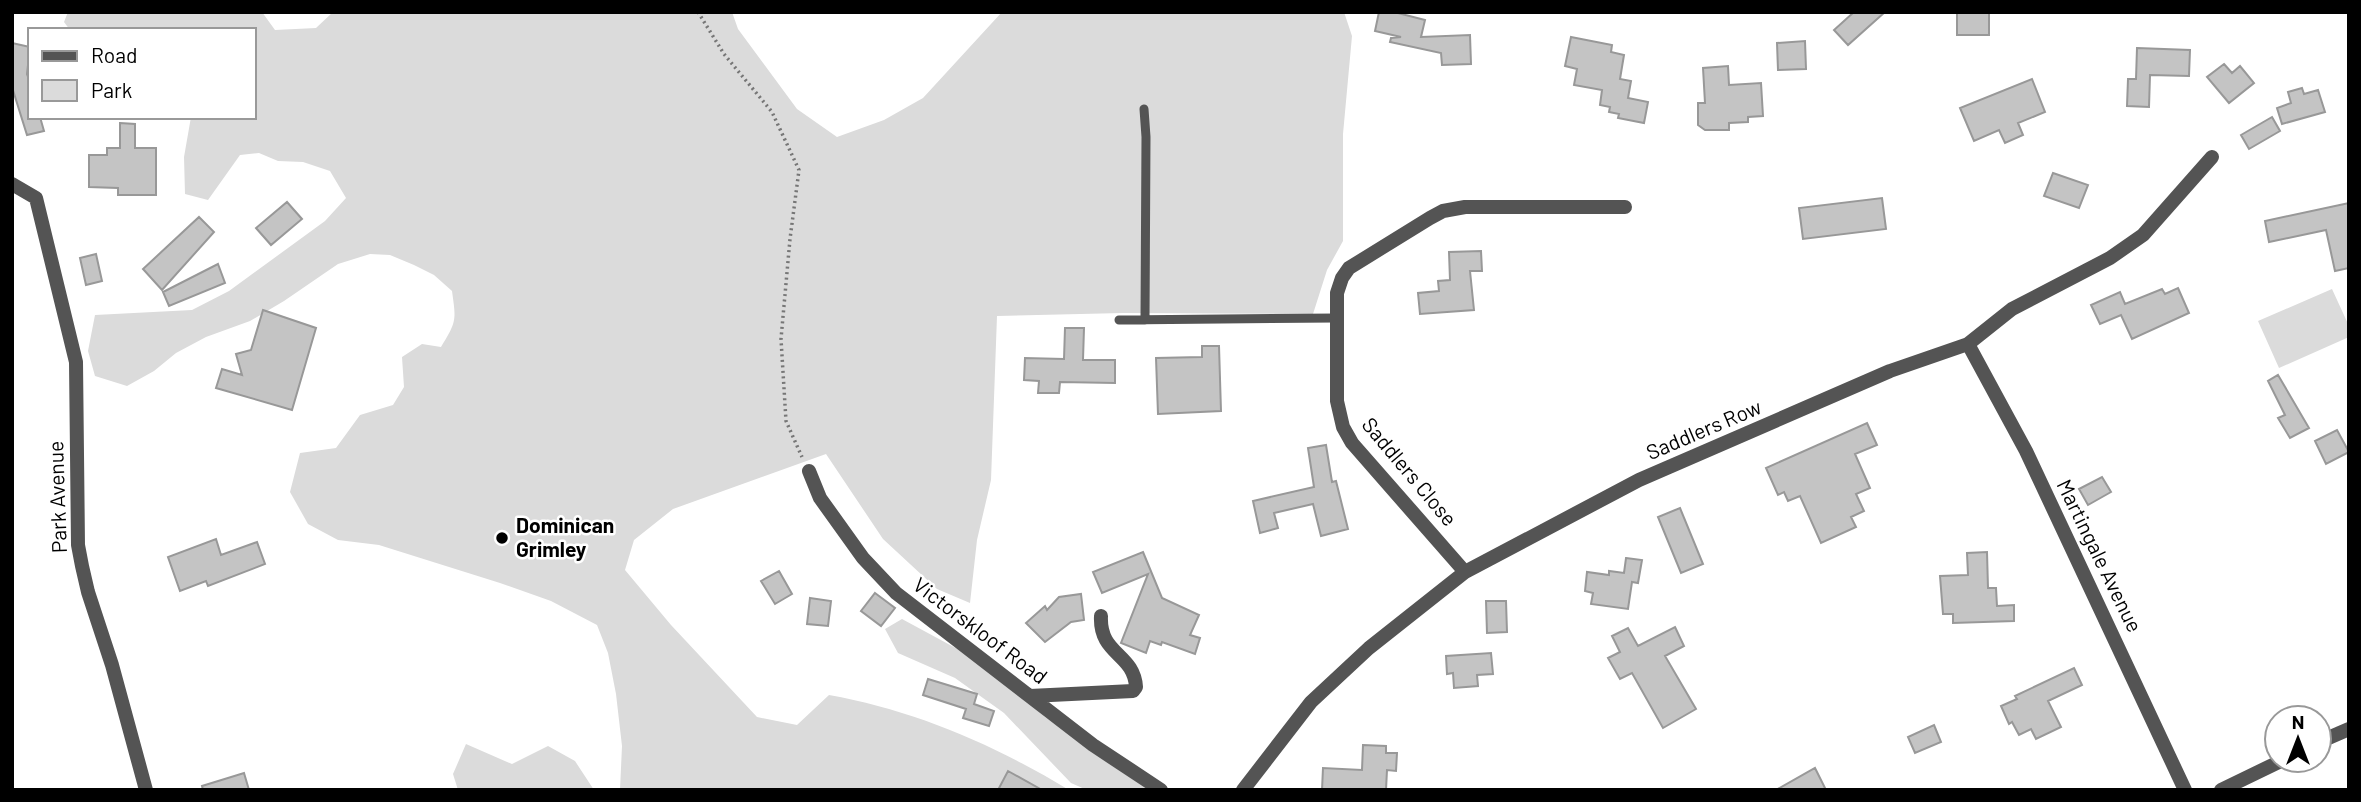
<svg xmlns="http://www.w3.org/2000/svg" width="2361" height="802" font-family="Barlow,sans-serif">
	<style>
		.green { fill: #dbdbdb }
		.building { fill: #c4c4c4; stroke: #989898; stroke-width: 2 }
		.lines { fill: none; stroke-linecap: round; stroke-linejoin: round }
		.path { stroke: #767676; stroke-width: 3.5; stroke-dasharray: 2 3.5; stroke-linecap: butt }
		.service { stroke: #545454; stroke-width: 9 }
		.minor { stroke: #545454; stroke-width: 14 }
		.poi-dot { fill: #000; stroke: #fff; stroke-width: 2.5 }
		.labels { text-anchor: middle; stroke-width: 5; stroke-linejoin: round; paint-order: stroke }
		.street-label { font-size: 21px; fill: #000; stroke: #fff }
		.poi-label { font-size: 21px; font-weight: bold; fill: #000; stroke: #fff; text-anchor: start }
	</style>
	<rect width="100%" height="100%" fill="#fff"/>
	<path class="green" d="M68,12H262L275,30L316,28L333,12H732L738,29L797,109L837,137L884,120L923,98L1002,12H1344L1352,36L1343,134V241L1327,270L1313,314L1123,313L997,316L991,480L977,540L970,603L937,589L883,539L826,454L673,509L634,540L625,570L671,625L757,717L797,725L829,695C914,710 995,745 1069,790H620L622,746L616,694L608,653L597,625L551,601L500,583L379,545L338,540L308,524L290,492L300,453L336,448L360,415L393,405L404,387L402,357L422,344L441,347C457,321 456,320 452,291L434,275L414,265L390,255L370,254L338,264L284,301L250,321L206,337L176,353L154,371L127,386L95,376L88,351L95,315L192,310L229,291L325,221L346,198L330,171L303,162L278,161L259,153L240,155L208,200L185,194L184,157L191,117H254V30H70L64,22Z
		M2332,289L2349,326V337L2279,368L2258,321Z
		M902,619L963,652L1013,689L1045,717L1141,781L1150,790H1087L1071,783L1004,713L955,678L898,653L885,629Z
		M466,744L512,764L548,746L575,761L594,790H458L453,774Z"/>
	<path class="building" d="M1379,12H1394L1425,20L1421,37L1470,35L1471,64L1442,65L1441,53L1390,42L1391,38L1401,37L1375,31Z
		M1854,12H1885L1848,45L1834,30Z
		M1957,12H1989V35H1957Z
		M1571,37L1612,45L1611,52L1624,55L1620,79L1631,81L1628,98L1648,102L1644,123L1618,118L1619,114L1609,112L1610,107L1600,105L1602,90L1574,85L1577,69L1565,66Z
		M1805,41L1806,69L1778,70L1777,43Z
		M12,43L30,47L27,74L30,82V117H40L44,131L27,135L12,87Z
		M2137,48L2190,50L2189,76L2150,75L2149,107L2127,106L2128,79H2136Z
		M2224,64L2232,73L2240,66L2254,83L2229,103L2207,77Z
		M1728,66L1729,85L1761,83L1763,116L1748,117V122L1729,123V130H1705L1698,125V103H1705L1703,68Z
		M2032,79L2045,112L2018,123L2023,135L2005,143L1999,130L1974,141L1960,108Z
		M2302,88L2304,94L2318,90L2325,112L2282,124L2277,108L2291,103L2288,92Z
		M2272,117L2280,131L2249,149L2241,135Z
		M120,123L135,124V148H156V195H118V188L89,187V155H107V148H120Z
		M2053,173L2088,185L2079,208L2044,196Z
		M1882,198L1886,229L1803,239L1799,208Z
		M287,202L302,219L271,245L256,228Z
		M2349,203V268L2335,271L2326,230L2269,242L2265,221Z
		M199,217L214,232L162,290L143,269Z
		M1481,251L1482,271H1470L1474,310L1420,314L1418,293L1439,291L1438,281L1450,280L1449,252Z
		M96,254L102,281L86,285L80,258Z
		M218,264L225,283L169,306L163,292Z
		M2178,288L2189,313L2132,339L2121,315L2100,324L2091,305L2120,292L2125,304L2162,289L2165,294Z
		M263,310L316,328L292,410L216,388L222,369L242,375L236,354L251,350Z
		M1065,328H1084L1083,360H1115V383L1060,382L1059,393H1038L1039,381L1024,380L1025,358L1064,359Z
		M1202,346H1219L1221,411L1158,414L1156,358L1202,357Z
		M2278,375L2309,428L2290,438L2278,418L2285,415L2268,381Z
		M1867,423L1877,445L1855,454L1870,488L1856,494L1864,511L1851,517L1856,527L1821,543L1800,496L1788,501L1784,492L1778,495L1766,468Z
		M2337,430L2349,452L2326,464L2315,441Z
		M1326,445L1332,482L1336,481L1348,529L1321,536L1313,504L1274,513L1278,528L1260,533L1253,501L1314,487L1308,448Z
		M2102,477L2111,492L2088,505L2079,489Z
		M1680,508L1703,564L1681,573L1658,517Z
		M216,539L221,555L257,542L265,564L208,586L206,581L180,591L168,557Z
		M1143,552L1162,598L1199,615L1190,635L1200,638L1195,654L1162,642L1161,645L1150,641L1146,653L1121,643L1148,574L1102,593L1093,572Z
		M1987,552L1988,588H1996L1997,606L2014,605V621L1953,623V614H1943L1940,576L1968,575L1967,553Z
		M1626,558L1642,560L1638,583L1632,582L1628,609L1591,604L1593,593L1585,591L1587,572L1609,575V571L1624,573Z
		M779,571L792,594L775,604L761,581Z
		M875,593L895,608L881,626L861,611Z
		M1081,594L1084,620L1071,622L1045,642L1026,623L1045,606L1047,610L1059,597Z
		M810,598L831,601L828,626L807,624Z
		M1486,601H1506L1507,632L1487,633Z
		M1675,627L1684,646L1665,656L1696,709L1663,728L1632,673L1620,679L1608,658L1620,652L1612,636L1628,628L1638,646Z
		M1491,653L1493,674L1477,675L1478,686L1454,688L1453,673L1447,674L1446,656Z
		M2074,668L2082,685L2048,701L2061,727L2036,739L2031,729L2019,735L2012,722L2009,724L2001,706L2017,699L2015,696Z
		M928,679L977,694L974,704L994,711L989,726L963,718L966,709L923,695Z
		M1934,725L1941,742L1915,753L1908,737Z
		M1363,745L1386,746V753H1397L1396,771L1387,770L1386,790H1322L1323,768L1362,770Z
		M1815,768L1826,790H1776Z
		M1008,771L1042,790H998Z
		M244,773L249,790H203L202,786Z"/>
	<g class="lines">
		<path class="path" d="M698,12L724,54L772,112L799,170L790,239L781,339L786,421L802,457"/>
		<path class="service" d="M1144,109L1146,137L1145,320
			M1119,320L1336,318"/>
		<path class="minor" d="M12,184L36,198L76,362L78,545L82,566L88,592L112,665L146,790
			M1968,344L2026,451L2185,790
			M809,471L820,498L863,558L896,593L1093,745L1161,790
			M1465,572L1352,443L1343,427L1337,401V293L1342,278L1349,268L1430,218L1443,211L1465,207H1625
			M1030,696L1133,691L1136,687C1134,653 1099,655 1101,616
			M2319,742L2349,729
			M1243,790L1311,702L1369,648L1465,572L1639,480L1890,371L1968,344L2012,309L2110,258L2143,235L2212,157
			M2221,790L2283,760"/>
	</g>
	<circle class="poi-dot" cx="502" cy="538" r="7"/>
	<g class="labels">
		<g class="street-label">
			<text transform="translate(1704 430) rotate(-23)" y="7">Saddlers Row</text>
			<text transform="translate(1409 472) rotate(50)" y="7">Saddlers Close</text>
			<text transform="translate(58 497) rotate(-92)" y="7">Park Avenue</text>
			<text transform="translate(2099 556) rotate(64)" y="7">Martingale Avenue</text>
			<text transform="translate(980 631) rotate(37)" y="7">Victorskloof Road</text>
		</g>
		<g class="poi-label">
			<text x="516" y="533">Dominican<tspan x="516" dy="24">Grimley</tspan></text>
		</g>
	</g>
	<rect width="2361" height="802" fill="none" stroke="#000000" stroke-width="28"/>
	<rect x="28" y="28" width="228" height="91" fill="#ffffff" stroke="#999999" stroke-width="2"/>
	<rect x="42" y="51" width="35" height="10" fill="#545454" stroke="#999999" stroke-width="2"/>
	<text x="91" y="63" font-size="21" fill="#000000">Road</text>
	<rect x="42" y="80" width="35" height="21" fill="#dbdbdb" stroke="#999999" stroke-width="2"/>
	<text x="91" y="98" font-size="21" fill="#000000">Park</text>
	<g transform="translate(2298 739)"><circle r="33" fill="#ffffff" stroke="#999999" stroke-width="2"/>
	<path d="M0-5L12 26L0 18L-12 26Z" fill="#000000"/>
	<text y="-10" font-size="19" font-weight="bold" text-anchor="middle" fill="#000000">N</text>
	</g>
</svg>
